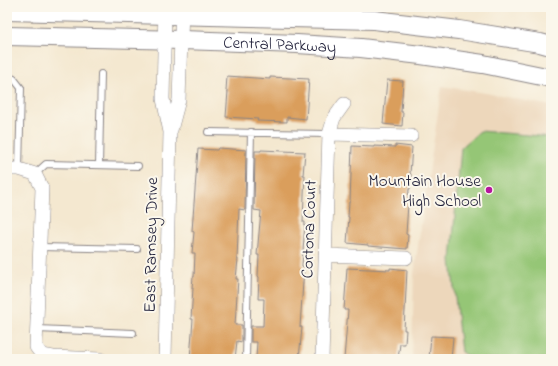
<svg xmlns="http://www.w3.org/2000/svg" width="558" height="366" font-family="'Indie Flower',sans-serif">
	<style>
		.built { fill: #edd7bb }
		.green { fill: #95c676; stroke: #5c7458 }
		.building { fill: #da9e5c }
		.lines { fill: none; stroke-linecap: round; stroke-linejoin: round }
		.lane-casing { stroke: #8b8586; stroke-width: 8 }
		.street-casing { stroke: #8b8586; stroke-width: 14 }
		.secondary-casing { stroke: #8b8586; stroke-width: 20 }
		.lane { stroke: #fff; stroke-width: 6 }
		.street { stroke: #fff; stroke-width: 13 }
		.secondary { stroke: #fff; stroke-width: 18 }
		.poi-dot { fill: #b5179e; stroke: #fbf7ec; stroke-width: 1.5 }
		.labels { text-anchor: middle; stroke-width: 4; stroke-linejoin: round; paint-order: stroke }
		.street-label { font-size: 17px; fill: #22223b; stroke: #fbf7ec }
		.poi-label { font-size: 17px; fill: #22223b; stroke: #fbf7ec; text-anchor: end }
	</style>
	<rect width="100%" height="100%" fill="#fbf7ec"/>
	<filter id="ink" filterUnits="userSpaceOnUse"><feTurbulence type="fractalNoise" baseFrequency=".025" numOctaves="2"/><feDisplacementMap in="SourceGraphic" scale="8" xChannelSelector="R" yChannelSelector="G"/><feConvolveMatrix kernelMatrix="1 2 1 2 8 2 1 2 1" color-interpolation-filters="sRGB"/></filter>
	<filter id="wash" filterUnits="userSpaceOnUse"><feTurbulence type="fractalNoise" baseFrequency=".012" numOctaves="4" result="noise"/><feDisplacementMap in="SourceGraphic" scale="16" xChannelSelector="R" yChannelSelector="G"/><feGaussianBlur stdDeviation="0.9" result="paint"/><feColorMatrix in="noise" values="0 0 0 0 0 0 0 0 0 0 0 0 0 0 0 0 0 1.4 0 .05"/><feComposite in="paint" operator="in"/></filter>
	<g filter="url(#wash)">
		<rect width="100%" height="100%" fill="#f4e8d0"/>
		<path class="built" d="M442,86L485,93L551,106V359H412L414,273Z"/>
		<path class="green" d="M480,131L551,137V359H473L461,352L451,260L461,148Z"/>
		<g id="blocks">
			<path class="building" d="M227,76L270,79V77L309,79L306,119L287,117V122L257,121L258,119L226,117L228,91H226Z
				M387,80L403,81L401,112H403L402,126L383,124Z
				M395,145L412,147L410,174H411L410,189H409L406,234L408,235L407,249L368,246V245L347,243L349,217H348L349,202H350L352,146L374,147V146L395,147Z
				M218,148L246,150L245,210L239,209L237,259H238L236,279H238L235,325H242V342L237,341L235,359H190L193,319H191L193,288H192L193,277H194L195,253H192L194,232L192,231L198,149L217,150Z
				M261,150L305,152L303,175H305L304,195L303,222H305L302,266L304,267L300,327H302L299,359H256L257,342H251V326H263L264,299H258L259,277L258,276L259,255H257L261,211L254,210L255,151H261Z
				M347,268L369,269L390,270V268L407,270L404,330H406L405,344H400L398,359H344L348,310H344Z
				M431,336L453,337L451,359H429Z"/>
		</g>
	</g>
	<g filter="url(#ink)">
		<use href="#blocks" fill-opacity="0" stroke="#8b8586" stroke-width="1"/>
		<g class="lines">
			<defs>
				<path id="lane" d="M7,76L14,79L21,88L19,169
					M208,132L329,134
					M99,165L101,74
					M35,174L46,164L138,166
					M40,247L137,249
					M37,329L133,333
					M246,359L251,132"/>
				<path id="street" d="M165,7L163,99L170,132L165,359
					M171,130L179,100L182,7
					M329,134L411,136
					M7,169H19L35,174L42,188L36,347L42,355V359
					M325,255L406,258
					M42,355L53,357L100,359
					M322,359L329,134L334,118L344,104"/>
				<g id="secondary">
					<path d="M7,11L374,20L459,30L540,43L551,46"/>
					<path id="s1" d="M7,36L182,40L297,44L361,48L421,55L483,64L551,78"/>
				</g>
			</defs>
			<use href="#lane" class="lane-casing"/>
			<use href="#street" class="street-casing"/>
			<use href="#secondary" class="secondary-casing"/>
			<use href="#lane" class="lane"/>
			<use href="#street" class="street"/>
			<use href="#secondary" class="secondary"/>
		</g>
	</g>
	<circle class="poi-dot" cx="489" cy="190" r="4"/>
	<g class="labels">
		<g class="street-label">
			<text dy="6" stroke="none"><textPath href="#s1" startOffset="273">Central Parkway</textPath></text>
			<text transform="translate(308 229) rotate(-88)" y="6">Cortona Court</text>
			<text transform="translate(150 245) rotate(-89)" y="6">East Ramsey Drive</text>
		</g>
		<g class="poi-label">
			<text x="481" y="186">Mountain House<tspan x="481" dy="20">High School</tspan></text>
		</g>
	</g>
	<rect width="558" height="366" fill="none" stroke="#fbf7ec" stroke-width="24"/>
</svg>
